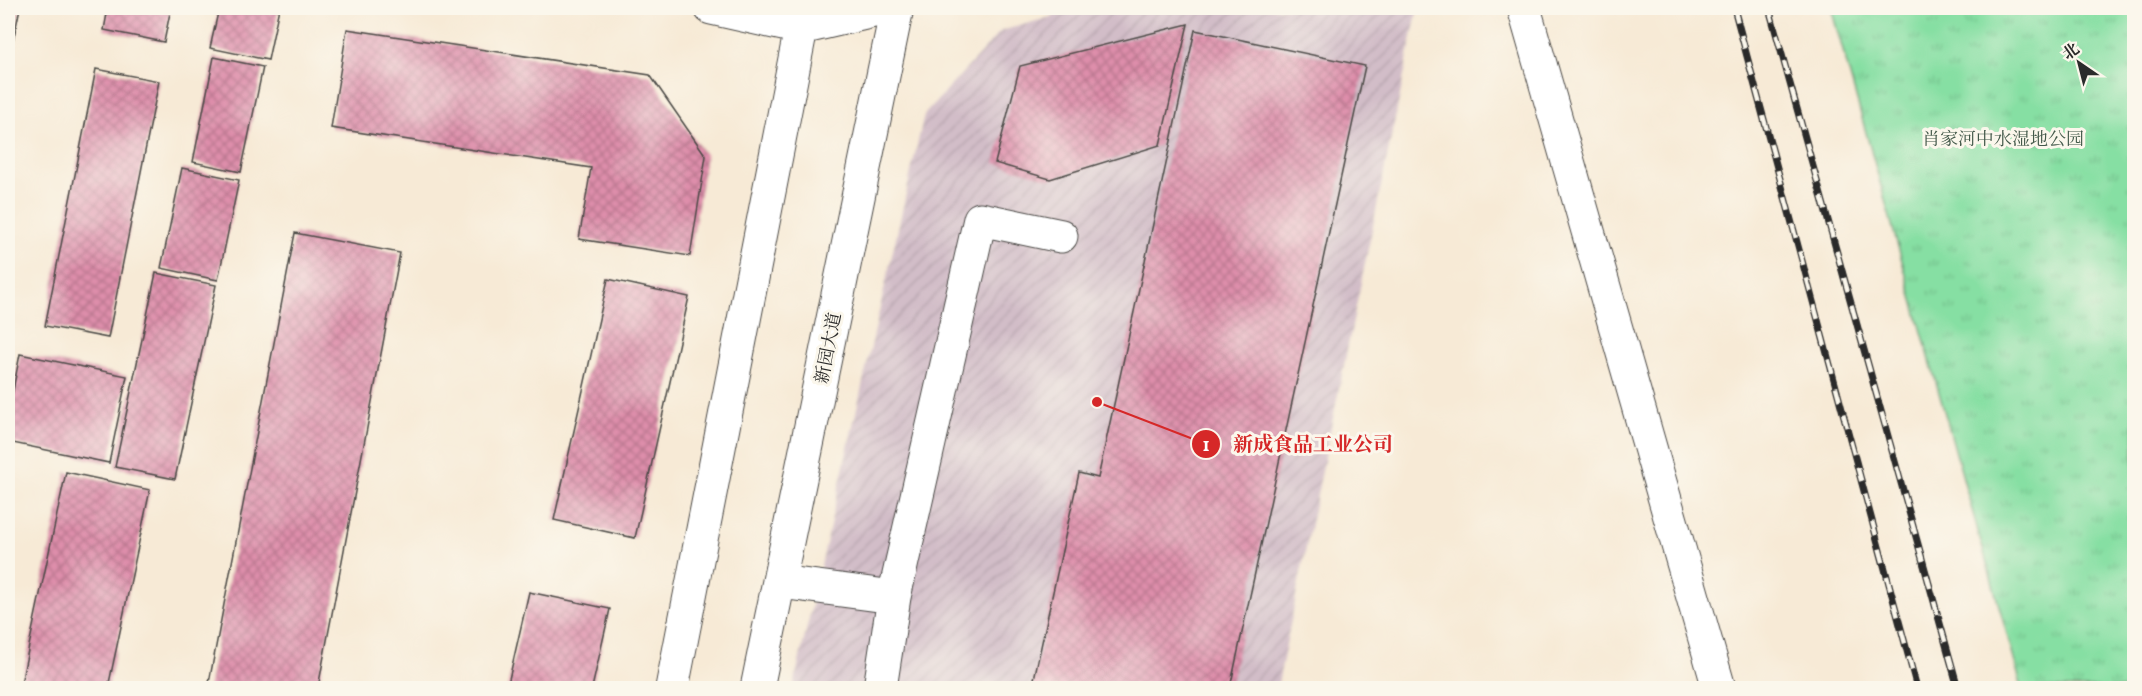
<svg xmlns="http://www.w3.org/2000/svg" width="2142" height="696" font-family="Vollkorn,'Noto Serif SC',serif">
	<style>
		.industrial { fill: url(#industrial-furrows) }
		.park { fill: url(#park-tufts); stroke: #588567; stroke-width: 1.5 }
		.building { fill: url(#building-cross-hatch) }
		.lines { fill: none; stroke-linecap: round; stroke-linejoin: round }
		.minor-casing { stroke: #4a4845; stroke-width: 35 }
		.minor { stroke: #fff; stroke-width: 33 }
		.rail-casing { stroke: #2b2b2b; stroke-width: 7 }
		.rail { stroke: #fbf7ec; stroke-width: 4.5; stroke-dasharray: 14; stroke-linecap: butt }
		.labels { text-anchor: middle; stroke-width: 6; stroke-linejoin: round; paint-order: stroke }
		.park-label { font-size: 18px; fill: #425849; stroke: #fbf7ec }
		.street-label { font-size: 18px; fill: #2b2b2b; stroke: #fbf7ec }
		.leader { fill: none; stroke: #d62828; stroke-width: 2 }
		.callout-dot { fill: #d62828; stroke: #fbf7ec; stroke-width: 2 }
		.mark-label { font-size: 18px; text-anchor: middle; font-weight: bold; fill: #fff }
		.callout-label { font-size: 20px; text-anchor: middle; font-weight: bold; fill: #d62828; stroke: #fbf7ec; stroke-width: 6; stroke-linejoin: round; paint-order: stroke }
	</style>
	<defs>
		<pattern id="industrial-furrows" width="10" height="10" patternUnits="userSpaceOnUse" patternTransform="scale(1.5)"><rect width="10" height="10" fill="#d2bdc8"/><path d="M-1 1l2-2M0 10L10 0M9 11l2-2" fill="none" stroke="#b4a3ac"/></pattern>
		<pattern id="park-tufts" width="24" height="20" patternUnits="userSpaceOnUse" patternTransform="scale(1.5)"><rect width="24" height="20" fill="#86dfa3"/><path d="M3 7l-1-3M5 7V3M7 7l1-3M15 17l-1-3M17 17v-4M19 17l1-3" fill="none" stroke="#74c08c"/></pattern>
		<pattern id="building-cross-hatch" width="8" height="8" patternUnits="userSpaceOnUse" patternTransform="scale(1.5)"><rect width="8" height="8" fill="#de8eab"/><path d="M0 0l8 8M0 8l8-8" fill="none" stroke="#b4748b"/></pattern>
	</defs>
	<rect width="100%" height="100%" fill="#fbf7ec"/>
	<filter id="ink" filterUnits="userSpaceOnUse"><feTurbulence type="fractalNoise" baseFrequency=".0167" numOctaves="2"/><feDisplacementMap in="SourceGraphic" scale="12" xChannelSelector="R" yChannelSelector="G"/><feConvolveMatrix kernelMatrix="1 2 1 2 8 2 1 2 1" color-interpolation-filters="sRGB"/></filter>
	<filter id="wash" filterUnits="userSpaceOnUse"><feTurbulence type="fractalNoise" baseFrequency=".008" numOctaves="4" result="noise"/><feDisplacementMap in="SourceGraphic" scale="24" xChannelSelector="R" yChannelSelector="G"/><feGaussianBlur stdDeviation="1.35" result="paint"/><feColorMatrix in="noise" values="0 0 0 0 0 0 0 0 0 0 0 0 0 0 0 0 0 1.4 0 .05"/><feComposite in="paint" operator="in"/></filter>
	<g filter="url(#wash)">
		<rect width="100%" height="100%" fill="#f7ead6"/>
		<path class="industrial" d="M1083,8H1418L1277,688H793L924,115L1001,31Z"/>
		<path class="park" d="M1831,8H2134V688H2022Z"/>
		<g id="blocks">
			<path class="building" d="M8,8H20L9,60H8Z
				M108,8H171L164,42L104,30Z
				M219,8H279L268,60L210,48Z
				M1188,24L1160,145L1050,179L995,163L1020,66Z
				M347,29L650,75L706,156L690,256L579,239L591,168L331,128Z
				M1195,30L1365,66L1230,688H1032L1079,473L1098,478Z
				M214,57L263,67L241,172L193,162Z
				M96,69L159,81L108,338L45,326Z
				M182,168L239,180L218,280L161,268Z
				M295,233L400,253L318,688H208Z
				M156,273L216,285L175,479L115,467Z
				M608,279L689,297L635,538L554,520Z
				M20,354L127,376L109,463L8,442V416Z
				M66,472L150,490L108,688H20Z
				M529,592L610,609L592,688H507Z"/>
		</g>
	</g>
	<g filter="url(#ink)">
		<use href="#blocks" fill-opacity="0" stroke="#4a4845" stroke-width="1.5"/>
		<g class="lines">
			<defs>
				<path id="minor" d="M711,8L801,28L887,8
					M1524,8L1719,688
					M780,582L894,597L980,219L1061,236
					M672,688L801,28
					M757,688L897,8
					M880,688L894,597"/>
			</defs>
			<use href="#minor" class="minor-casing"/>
			<use href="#minor" class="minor"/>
			<defs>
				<path id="rail" d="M1734,8L1917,688
					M1769,8L1958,688
					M2133,8L2134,13"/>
			</defs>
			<use href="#rail" class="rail-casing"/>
			<use href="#rail" class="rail"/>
		</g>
	</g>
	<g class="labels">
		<g class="park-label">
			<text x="2003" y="145">肖家河中水湿地公园</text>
		</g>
		<g class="street-label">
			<text transform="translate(828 348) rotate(-79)" y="6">新园大道</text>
		</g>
	</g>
	<path class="leader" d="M1097 402L1206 444"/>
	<g class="callout-dot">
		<circle cx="1097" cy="402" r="6"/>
		<circle cx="1206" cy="444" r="15"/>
	</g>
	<g class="mark-label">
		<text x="1206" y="451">1</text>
	</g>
	<g class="callout-label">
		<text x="1313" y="451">新成食品工业公司</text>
	</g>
	<rect width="2142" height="696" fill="none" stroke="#fbf7ec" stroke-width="30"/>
	<g transform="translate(2079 63) rotate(325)" stroke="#fbf7ec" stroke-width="4.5" paint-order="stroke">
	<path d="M0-4.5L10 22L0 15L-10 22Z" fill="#2b2b2b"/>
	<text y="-9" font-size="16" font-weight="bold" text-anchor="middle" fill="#2b2b2b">北</text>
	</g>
</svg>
